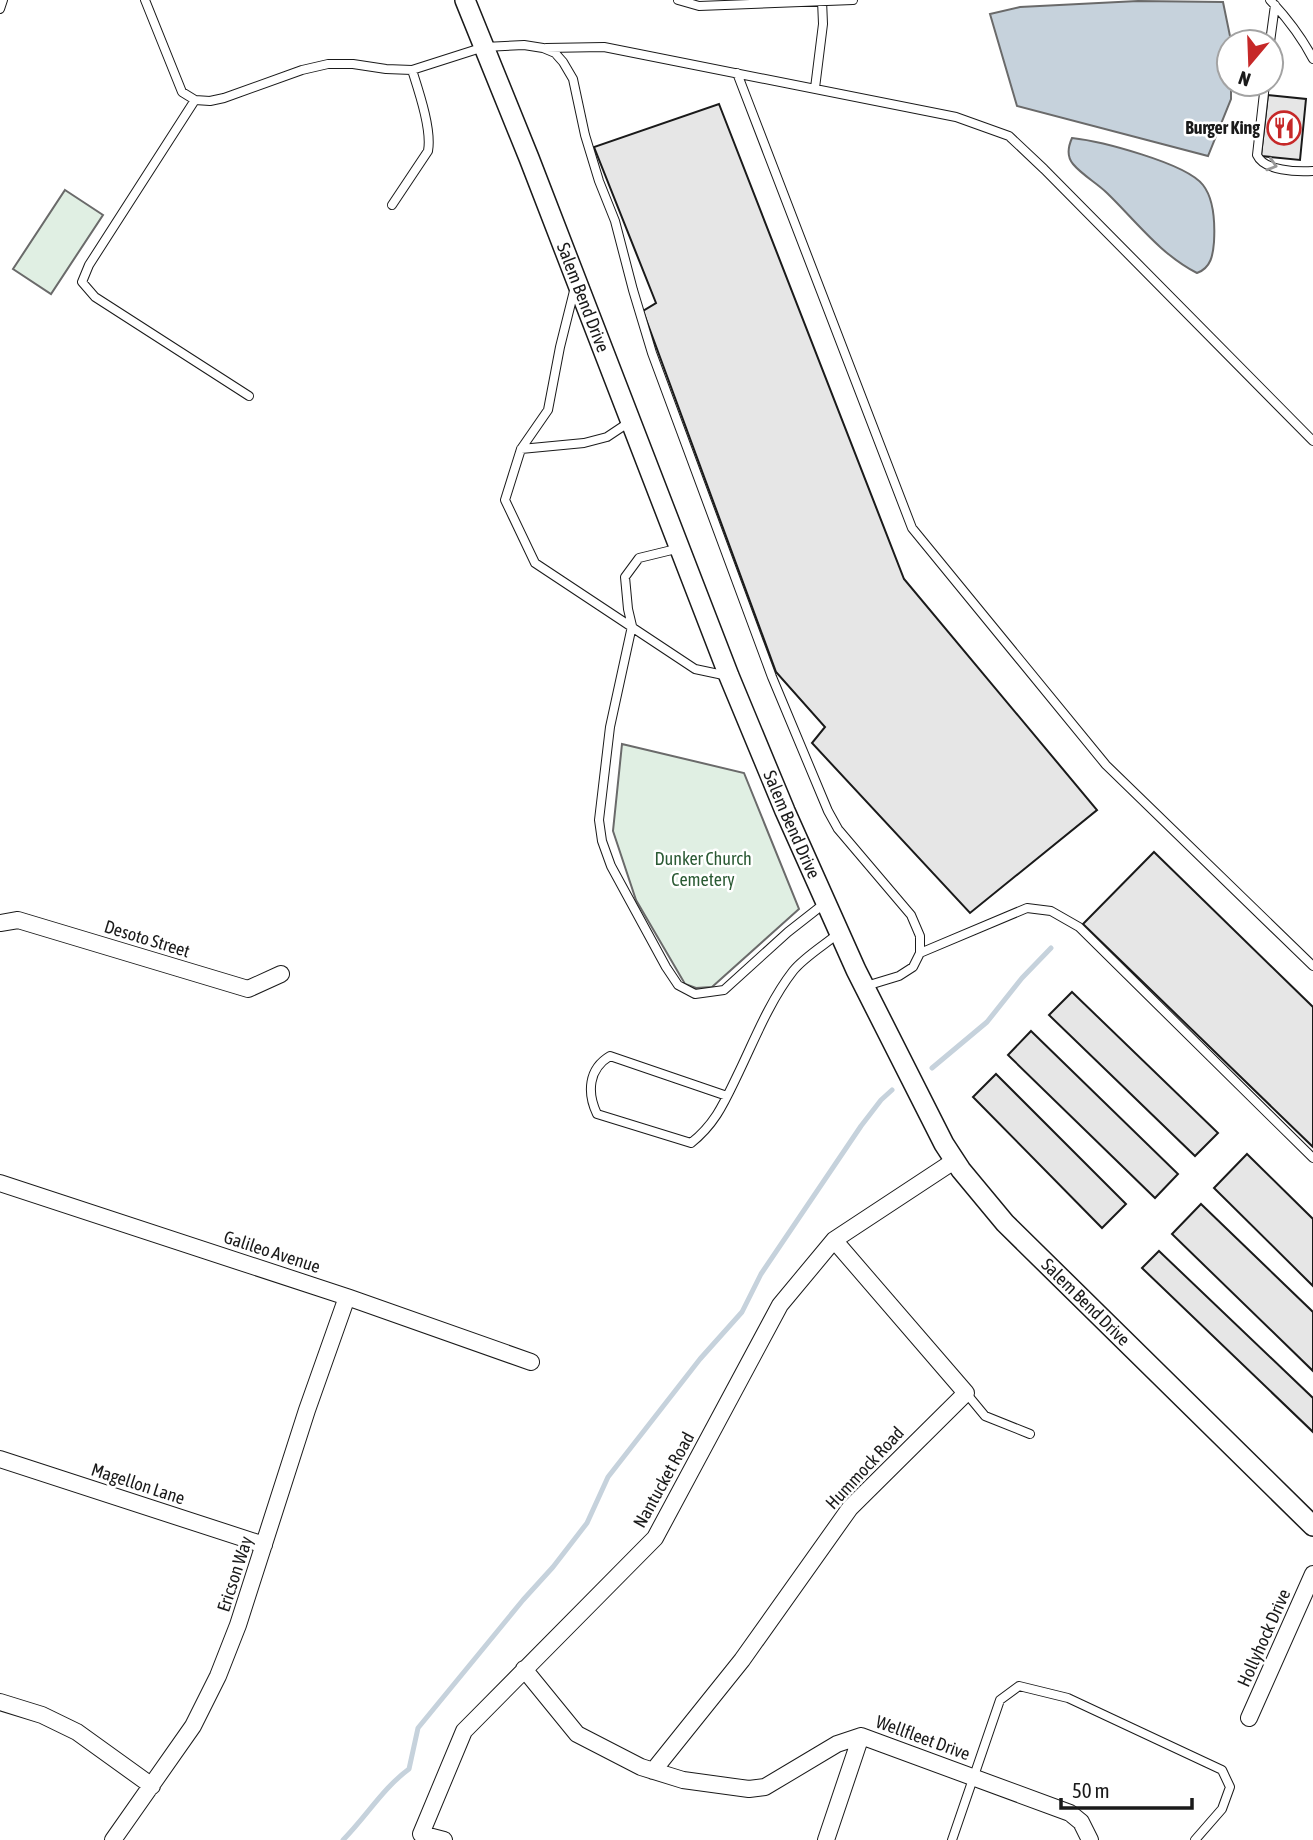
<svg xmlns="http://www.w3.org/2000/svg" width="1313" height="1840" font-family="'Asap Condensed',sans-serif">
	<style>
		.green { fill: #e0efe3; stroke: #6a6a6a; stroke-width: 2 }
		.water { fill: #c6d2dc; stroke: #6a6a6a; stroke-width: 2 }
		.lines { fill: none; stroke-linecap: round; stroke-linejoin: round }
		.stream { stroke: #c6d2dc; stroke-width: 5 }
		.building { fill: #e6e6e6; stroke: #1a1a1a; stroke-width: 2 }
		.service-casing { stroke: #1a1a1a; stroke-width: 10 }
		.minor-casing { stroke: #1a1a1a; stroke-width: 18 }
		.tertiary-casing { stroke: #1a1a1a; stroke-width: 22 }
		.service { stroke: #fff; stroke-width: 8 }
		.minor { stroke: #fff; stroke-width: 16 }
		.tertiary { stroke: #fff; stroke-width: 19 }
		.oneway { stroke: #989898 }
		.labels { text-anchor: middle; stroke-width: 5; stroke-linejoin: round; paint-order: stroke }
		.poi-label { font-size: 18px; font-weight: bold; fill: #1a1a1a; stroke: #fff; text-anchor: end }
		.street-label { font-size: 18px; fill: #1a1a1a; stroke: #fff }
		.park-label { font-size: 18px; fill: #2b5a34; stroke: #fff }
	</style>
	<rect width="100%" height="100%" fill="#fff"/>
	<path class="green" d="M65,190L103,215L51,294L13,269Z
		M622,744L744,773L799,909L712,987L696,988L685,984L636,900L613,831Z"/>
	<path class="water" d="M1138,1L1223,2L1230,36L1229,84H1231V99L1208,156L1017,106L990,14L1020,7Z
		M1072,138C1100,141 1186,163 1203,185C1214,199 1215,224 1214,242C1213,255 1211,268 1197,273C1161,255 1135,220 1107,193C1097,183 1082,175 1073,164C1067,157 1068,147 1072,138Z"/>
	<g class="lines">
		<path class="stream" d="M932,1068L987,1022L1022,978L1051,948
			M343,1840C366,1817 383,1788 409,1769L418,1728L523,1600L553,1567L587,1523L608,1477L700,1359L742,1312L761,1274L861,1126L881,1100L892,1090"/>
	</g>
	<path class="building" d="M1268,95L1306,99L1300,160L1261,156Z
		M719,104L904,579L1097,810L970,913L812,743L825,727L776,672L643,311L656,303L594,147Z
		M1154,852L1313,1007V1147L1083,924Z
		M1072,992L1218,1133L1195,1156L1049,1015Z
		M1031,1031L1178,1174L1155,1198L1008,1055Z
		M996,1074L1126,1204L1102,1228L973,1097Z
		M1247,1154L1313,1219V1286L1214,1188Z
		M1201,1204L1313,1312V1371L1172,1234Z
		M1159,1251L1313,1398V1432L1142,1268Z"/>
	<g class="lines">
		<defs>
			<path id="service" d="M145,0L182,92L195,100L210,101L224,98L302,70L328,64H353L386,69L412,70L484,47L524,45L543,48L555,53L563,62L573,79L585,135L599,181L615,221L633,290L652,353L772,677L828,811L838,829L911,915L920,936V953L913,967L899,976L866,986
				M678,0L699,6L853,0
				M1270,0C1287,18 1301,36 1313,59
				M0,9L3,0
				M1270,42L1275,5
				M546,48L604,47L956,117L1009,136L1044,169L1313,441
				M737,73L912,528L1106,765L1313,966
				M1265,84L1257,155C1264,171 1297,172 1313,171
				M815,88L823,24L822,0
				M195,100L89,265L82,282L95,297L249,396
				M392,205L428,151C432,130 419,92 412,70
				M575,287L560,347L548,410L521,449L505,500L535,563L695,669L728,676
				M521,449L584,443L607,437L631,421
				M680,548L639,558L625,577L628,609L632,626L610,727L599,820L602,841L611,866L666,967L678,985L695,994L724,990L788,932L825,903
				M920,953L1027,908L1051,911L1079,927L1313,1158
				M727,1096L610,1056C588,1069 587,1093 597,1114L691,1143C715,1124 724,1103 737,1076C754,1041 769,1002 793,971C804,957 826,944 840,932
				M966,1393L985,1416L1030,1434
				M952,1840L1000,1700L1019,1686L1068,1698L1222,1770L1230,1787L1222,1809L1195,1840"/>
			<path id="minor" d="M0,923L18,920L248,989L281,974
				M0,1183L347,1297L531,1362
				M0,1459L264,1545
				M524,1669L577,1734L641,1767L683,1780L749,1789L765,1787L837,1744L861,1736L1070,1813L1081,1822L1090,1840
				M0,1702L42,1715L77,1732L152,1786
				M1249,1718L1313,1574
				M653,1771L742,1660L850,1508L966,1393L834,1240
				M113,1840L193,1726L218,1676L238,1625L307,1410L347,1297
				M444,1840L421,1834L464,1731L655,1538L780,1305L834,1240L954,1161
				M826,1840L861,1736"/>
			<g id="tertiary">
				<path id="s1" d="M465,0L529,158L729,676L785,811L856,970L944,1144L961,1170L1005,1223L1313,1526"/>
			</g>
		</defs>
		<use href="#service" class="service-casing"/>
		<use href="#minor" class="minor-casing"/>
		<use href="#tertiary" class="tertiary-casing"/>
		<use href="#service" class="service"/>
		<use href="#minor" class="minor"/>
		<use href="#tertiary" class="tertiary"/>
	</g>
	<defs><path id="oneway-chevron" d="M-2-3.5L2.5 0L-2 3.5" fill="none" stroke-width="1.6" stroke-linecap="round" stroke-linejoin="round" transform="scale(1.75)"/></defs>
	<use class="oneway" href="#oneway-chevron" transform="translate(1272 165) rotate(17)"/>
	<defs>
		<symbol id="restaurant-ring" viewBox="-11 -11 22 22"><circle r="9.5" fill="#fff" stroke="#c62828" stroke-width="1.5"/><path d="M-5-6h1v4h1v-4h1v4h1v-4h1v5L-1.5 .5V6h-2V.5L-5-1ZM5-6V6H3V1.5H1.5Q1.5-4 5-6Z" fill="#c62828"/></symbol>
	</defs>
	<g fill-rule="evenodd">
		<use href="#restaurant-ring" x="1265" y="109" width="38" height="38"/>
	</g>
	<g class="labels">
		<g class="poi-label">
			<text x="1260" y="134">Burger King</text>
		</g>
		<g class="street-label">
			<text dy="6" stroke="none"><textPath href="#s1" startOffset="320">Salem Bend Drive</textPath></text>
			<text dy="6" stroke="none"><textPath href="#s1" startOffset="887">Salem Bend Drive</textPath></text>
			<text transform="translate(147 939) rotate(17)" y="6">Desoto Street</text>
			<text transform="translate(272 1252) rotate(18)" y="6">Galileo Avenue</text>
			<text dy="6" stroke="none"><textPath href="#s1" startOffset="1454">Salem Bend Drive</textPath></text>
			<text transform="translate(865 1468) rotate(-47)" y="6">Hummock Road</text>
			<text transform="translate(664 1480) rotate(-61)" y="6">Nantucket Road</text>
			<text transform="translate(138 1484) rotate(18)" y="6">Magellon Lane</text>
			<text transform="translate(235 1574) rotate(-72)" y="6">Ericson Way</text>
			<text transform="translate(1264 1638) rotate(-66)" y="6">Hollyhock Drive</text>
			<text transform="translate(923 1738) rotate(20)" y="6">Wellfleet Drive</text>
		</g>
		<g class="park-label">
			<text x="703" y="865">Dunker Church<tspan x="703" dy="21">Cemetery</tspan></text>
		</g>
	</g>
	<g transform="translate(1250 63) rotate(199)"><circle r="33" fill="#ffffff" stroke="#a3a3a3" stroke-width="2"/>
	<path d="M0-5L12 26L0 18L-12 26Z" fill="#c62828"/>
	<text y="-10" font-size="19" font-weight="bold" text-anchor="middle" fill="#1a1a1a">N</text>
	</g>
	<path d="M1061 1798v10h131v-10" fill="none" stroke="#1a1a1a" stroke-width="3.5"/>
	<text x="1072" y="1798" font-size="21" fill="#1a1a1a" stroke="#ffffff" stroke-width="5" paint-order="stroke">50 m</text>
</svg>
